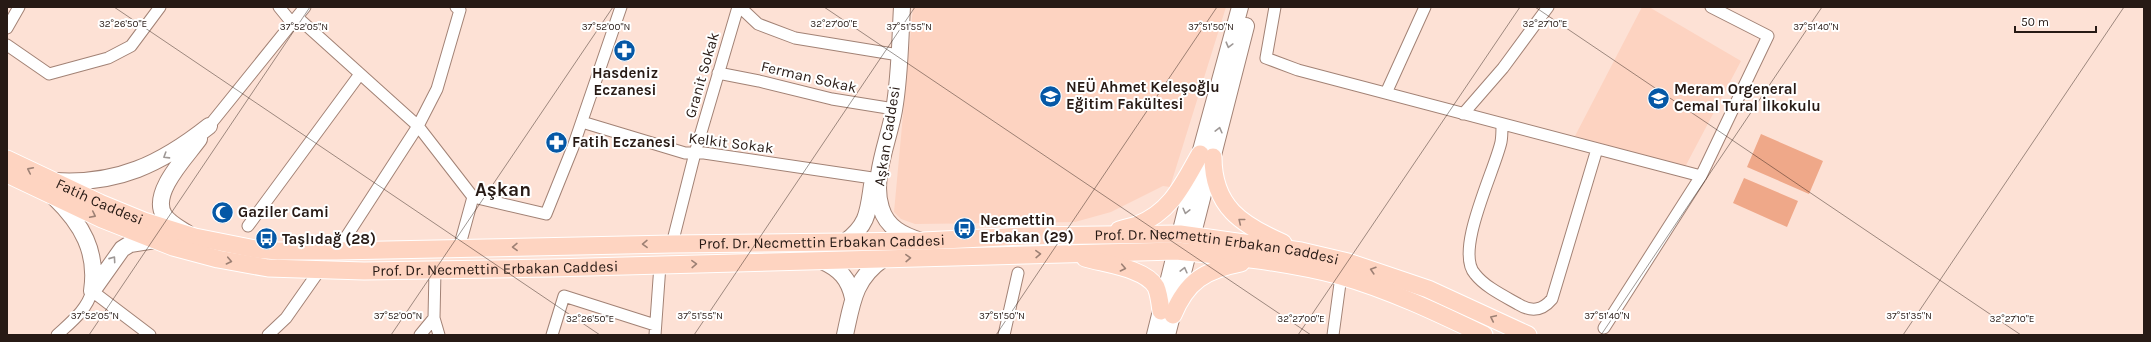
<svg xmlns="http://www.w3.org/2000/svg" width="2151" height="342" font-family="Karla,sans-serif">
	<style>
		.built { fill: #fdd3c1 }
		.green { fill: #efa889 }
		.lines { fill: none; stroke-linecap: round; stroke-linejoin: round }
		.street-casing { stroke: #a28275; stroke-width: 13 }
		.secondary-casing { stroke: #a28275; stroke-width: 18 }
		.primary-casing { stroke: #fff; stroke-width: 19 }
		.street { stroke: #fff; stroke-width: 11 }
		.secondary { stroke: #fff; stroke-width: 16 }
		.primary { stroke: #fed4c1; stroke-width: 17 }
		.oneway { stroke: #9e9896 }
		.oneway2 { stroke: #9d8074 }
		.ticks { fill: none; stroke: #271a15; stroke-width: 1; stroke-opacity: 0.45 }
		.labels { text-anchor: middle; stroke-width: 4; stroke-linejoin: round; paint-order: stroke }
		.poi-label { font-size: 15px; font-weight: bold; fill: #271a15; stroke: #fff; text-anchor: start }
		.street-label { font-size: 15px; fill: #271a15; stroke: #fff }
		.district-label { font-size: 19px; font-weight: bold; fill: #271a15; stroke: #fff }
		.ticks-label { font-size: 10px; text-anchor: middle; fill: #271a15; stroke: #fff; stroke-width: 4; stroke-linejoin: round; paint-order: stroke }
	</style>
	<rect width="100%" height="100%" fill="#fde1d5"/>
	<path class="built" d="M913,7H1226L1170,187L1163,186L1111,212L1075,222L915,224L901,219L894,212Z
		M1642,7H1649L1741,61L1685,167L1575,136Z"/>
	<path class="green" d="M1761,134L1823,161L1809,194L1747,167Z
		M1744,178L1798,201L1787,227L1733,203Z"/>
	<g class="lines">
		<defs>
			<path id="street" d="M279,7L292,23
				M740,7L758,24L795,38L899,55
				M1275,7L1266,58L1298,70L1701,176
				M297,17L418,126L473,197L459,248
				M7,28L19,7
				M7,45L49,74L108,58L131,46L160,7
				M718,73L759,81L832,99L894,109
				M1386,93L1425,7
				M1463,114L1503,68L1548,7
				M582,122L685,153H704L879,179
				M1502,124C1502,130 1502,137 1501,142C1495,170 1454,251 1475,274C1485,287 1504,296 1518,304C1531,312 1542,311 1552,299L1597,149
				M209,126L305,7
				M473,197L546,214L573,147L621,7
				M248,226L360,74
				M672,244L695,153L738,7
				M337,251L418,126L437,89L460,10L456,7
				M435,270L434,318L439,335
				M1604,328L1701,176L1768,36L1711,7
				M57,335C71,322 87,310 92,291L150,335
				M268,335L286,318L319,271
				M420,335L434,318
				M552,335L564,296L655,325
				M655,335L660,265
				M1004,335L1018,273
				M1333,335L1341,276"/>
			<path id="secondary" d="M902,7C900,41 900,76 894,110C889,140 871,179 881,208C887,228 903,235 921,241
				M55,181C117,185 161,164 209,126
				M54,197C82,224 98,252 92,291
				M187,233C179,228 169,223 164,215C150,193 187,156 199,139
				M845,242C868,225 868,212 872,185
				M822,261C840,269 849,279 853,298
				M93,290L122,249L130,244L155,240
				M845,335C852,303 854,279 883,259
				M1155,335L1200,154L1240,7
				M1167,335L1246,26"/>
			<g id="primary">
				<path d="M1213,157C1213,207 1242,225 1283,243"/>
				<path id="s1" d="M7,159L100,203L144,221L195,237L255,249L278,251H337L672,244L923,241L1024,236L1180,234L1301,251L1348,262L1428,289L1528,335"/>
				<path id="s2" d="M7,174L102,219L173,247L218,259L268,268L364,271L551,268L1176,251C1231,256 1287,262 1341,276C1390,290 1438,313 1484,335"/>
				<path d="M1119,230C1125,228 1131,227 1137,225C1171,212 1183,184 1200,154"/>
				<path d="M1085,258C1105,264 1145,268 1156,287C1159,294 1160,303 1161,311"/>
				<path d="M1173,315C1187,281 1205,270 1241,263"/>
			</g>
		</defs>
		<use href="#street" class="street-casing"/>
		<use href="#secondary" class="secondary-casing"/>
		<use href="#primary" class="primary-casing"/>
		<use href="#street" class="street"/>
		<use href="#secondary" class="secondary"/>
		<use href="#primary" class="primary"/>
	</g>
	<defs><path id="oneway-chevron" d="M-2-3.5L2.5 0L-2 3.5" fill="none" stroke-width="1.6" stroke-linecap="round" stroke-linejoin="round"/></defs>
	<g class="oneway">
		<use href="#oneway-chevron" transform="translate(1229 45) rotate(105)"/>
		<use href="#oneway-chevron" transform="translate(1219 130) rotate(-76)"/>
		<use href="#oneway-chevron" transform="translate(166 156) rotate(148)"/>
		<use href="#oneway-chevron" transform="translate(1186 211) rotate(104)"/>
		<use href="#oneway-chevron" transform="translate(113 259) rotate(-55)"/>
		<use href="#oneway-chevron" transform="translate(1184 270) rotate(-76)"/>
	</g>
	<g class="oneway2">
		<use href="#oneway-chevron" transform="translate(30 170) rotate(-154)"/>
		<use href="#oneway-chevron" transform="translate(93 215) rotate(26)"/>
		<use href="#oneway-chevron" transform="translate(1241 221) rotate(-141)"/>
		<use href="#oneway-chevron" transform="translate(645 244) rotate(179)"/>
		<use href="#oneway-chevron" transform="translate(515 247) rotate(179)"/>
		<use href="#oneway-chevron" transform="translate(1038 254) rotate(-2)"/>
		<use href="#oneway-chevron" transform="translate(908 258) rotate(-2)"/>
		<use href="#oneway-chevron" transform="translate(229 261) rotate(12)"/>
		<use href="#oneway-chevron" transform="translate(694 264) rotate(-2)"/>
		<use href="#oneway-chevron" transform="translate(1123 268) rotate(12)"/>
		<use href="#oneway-chevron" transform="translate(1373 270) rotate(-163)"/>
		<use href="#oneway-chevron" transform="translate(1493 318) rotate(-155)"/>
	</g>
	<path class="ticks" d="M114,7L600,335M824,7L1311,335M1535,7L2021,335M7,8L8,7M89,335L310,7M391,335L613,7M694,335L915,7M996,335L1217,7M1298,335L1520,7M1601,335L1822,7M1903,335L2124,7"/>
	<defs>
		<symbol id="pharmacy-disc" viewBox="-11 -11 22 22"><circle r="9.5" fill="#0558a6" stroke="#fff"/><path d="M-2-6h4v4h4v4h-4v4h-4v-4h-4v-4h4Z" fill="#fff"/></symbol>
		<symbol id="university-disc" viewBox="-11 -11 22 22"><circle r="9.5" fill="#0558a6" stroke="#fff"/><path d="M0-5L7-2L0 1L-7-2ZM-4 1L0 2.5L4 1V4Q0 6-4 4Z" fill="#fff"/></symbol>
		<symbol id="school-disc" viewBox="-11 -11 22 22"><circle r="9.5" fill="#0558a6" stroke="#fff"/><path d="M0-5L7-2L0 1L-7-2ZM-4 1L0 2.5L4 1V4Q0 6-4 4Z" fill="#fff"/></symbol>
		<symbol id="mosque-disc" viewBox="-11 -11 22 22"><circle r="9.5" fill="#0558a6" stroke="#fff"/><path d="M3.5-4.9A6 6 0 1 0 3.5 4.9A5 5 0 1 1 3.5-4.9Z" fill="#fff"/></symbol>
		<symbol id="bus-disc" viewBox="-11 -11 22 22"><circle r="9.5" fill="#0558a6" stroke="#fff"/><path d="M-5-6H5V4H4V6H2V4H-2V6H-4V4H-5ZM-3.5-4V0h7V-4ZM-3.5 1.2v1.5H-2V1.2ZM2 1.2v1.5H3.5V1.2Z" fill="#fff"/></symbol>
	</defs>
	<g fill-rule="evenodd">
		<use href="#pharmacy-disc" x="612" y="38" width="25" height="25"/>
		<use href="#university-disc" x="1038" y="84" width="25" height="25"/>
		<use href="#school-disc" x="1646" y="86" width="25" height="25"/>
		<use href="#pharmacy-disc" x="544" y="130" width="25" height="25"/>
		<use href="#mosque-disc" x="210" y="200" width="25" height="25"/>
		<use href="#bus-disc" x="952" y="216" width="25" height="25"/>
		<use href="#bus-disc" x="254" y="226" width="25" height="25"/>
	</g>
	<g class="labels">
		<g class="poi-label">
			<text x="625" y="78" text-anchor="middle">Hasdeniz<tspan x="625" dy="17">Eczanesi</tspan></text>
			<text x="1066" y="92">NEÜ Ahmet Keleşoğlu<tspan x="1066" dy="17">Eğitim Fakültesi</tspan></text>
			<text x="1674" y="94">Meram Orgeneral<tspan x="1674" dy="17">Cemal Tural İlkokulu</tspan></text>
			<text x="572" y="147">Fatih Eczanesi</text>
			<text x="238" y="217">Gaziler Cami</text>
			<text x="980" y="225">Necmettin<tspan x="980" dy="17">Erbakan (29)</tspan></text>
			<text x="282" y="244">Taşlıdağ (28)</text>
		</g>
		<g class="street-label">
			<text transform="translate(702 75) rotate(-74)" y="5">Granit Sokak</text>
			<text transform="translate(809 77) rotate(13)" y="5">Ferman Sokak</text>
			<text transform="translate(887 136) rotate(-81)" y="5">Aşkan Caddesi</text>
			<text transform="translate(731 143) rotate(7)" y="5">Kelkit Sokak</text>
			<text dy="5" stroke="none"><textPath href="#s1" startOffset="102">Fatih Caddesi</textPath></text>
			<text dy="5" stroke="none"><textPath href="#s1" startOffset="832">Prof. Dr. Necmettin Erbakan Caddesi</textPath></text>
			<text dy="5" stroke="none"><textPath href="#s1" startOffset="1228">Prof. Dr. Necmettin Erbakan Caddesi</textPath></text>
			<text dy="5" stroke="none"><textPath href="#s2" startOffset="506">Prof. Dr. Necmettin Erbakan Caddesi</textPath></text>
		</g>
		<g class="district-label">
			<text x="503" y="196">Aşkan</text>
		</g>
	</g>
	<g class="ticks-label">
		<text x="123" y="27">32°26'50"E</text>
		<text x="834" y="27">32°27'00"E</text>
		<text x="1545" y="27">32°27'10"E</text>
		<text x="304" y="30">37°52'05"N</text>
		<text x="606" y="30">37°52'00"N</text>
		<text x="909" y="30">37°51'55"N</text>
		<text x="1211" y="30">37°51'50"N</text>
		<text x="1816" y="30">37°51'40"N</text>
		<text x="95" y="319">37°52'05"N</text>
		<text x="398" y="319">37°52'00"N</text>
		<text x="700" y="319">37°51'55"N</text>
		<text x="1002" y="319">37°51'50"N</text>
		<text x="1607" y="319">37°51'40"N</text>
		<text x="1909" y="319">37°51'35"N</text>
		<text x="590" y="322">32°26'50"E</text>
		<text x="1301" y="322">32°27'00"E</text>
		<text x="2012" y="322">32°27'10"E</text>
	</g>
	<rect width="2151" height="342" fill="none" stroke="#271a15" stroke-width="16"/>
	<path d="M2015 26v6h81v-6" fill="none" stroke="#271a15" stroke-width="2"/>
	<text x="2021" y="26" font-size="12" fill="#271a15" stroke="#ffffff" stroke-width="3" paint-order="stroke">50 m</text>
</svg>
